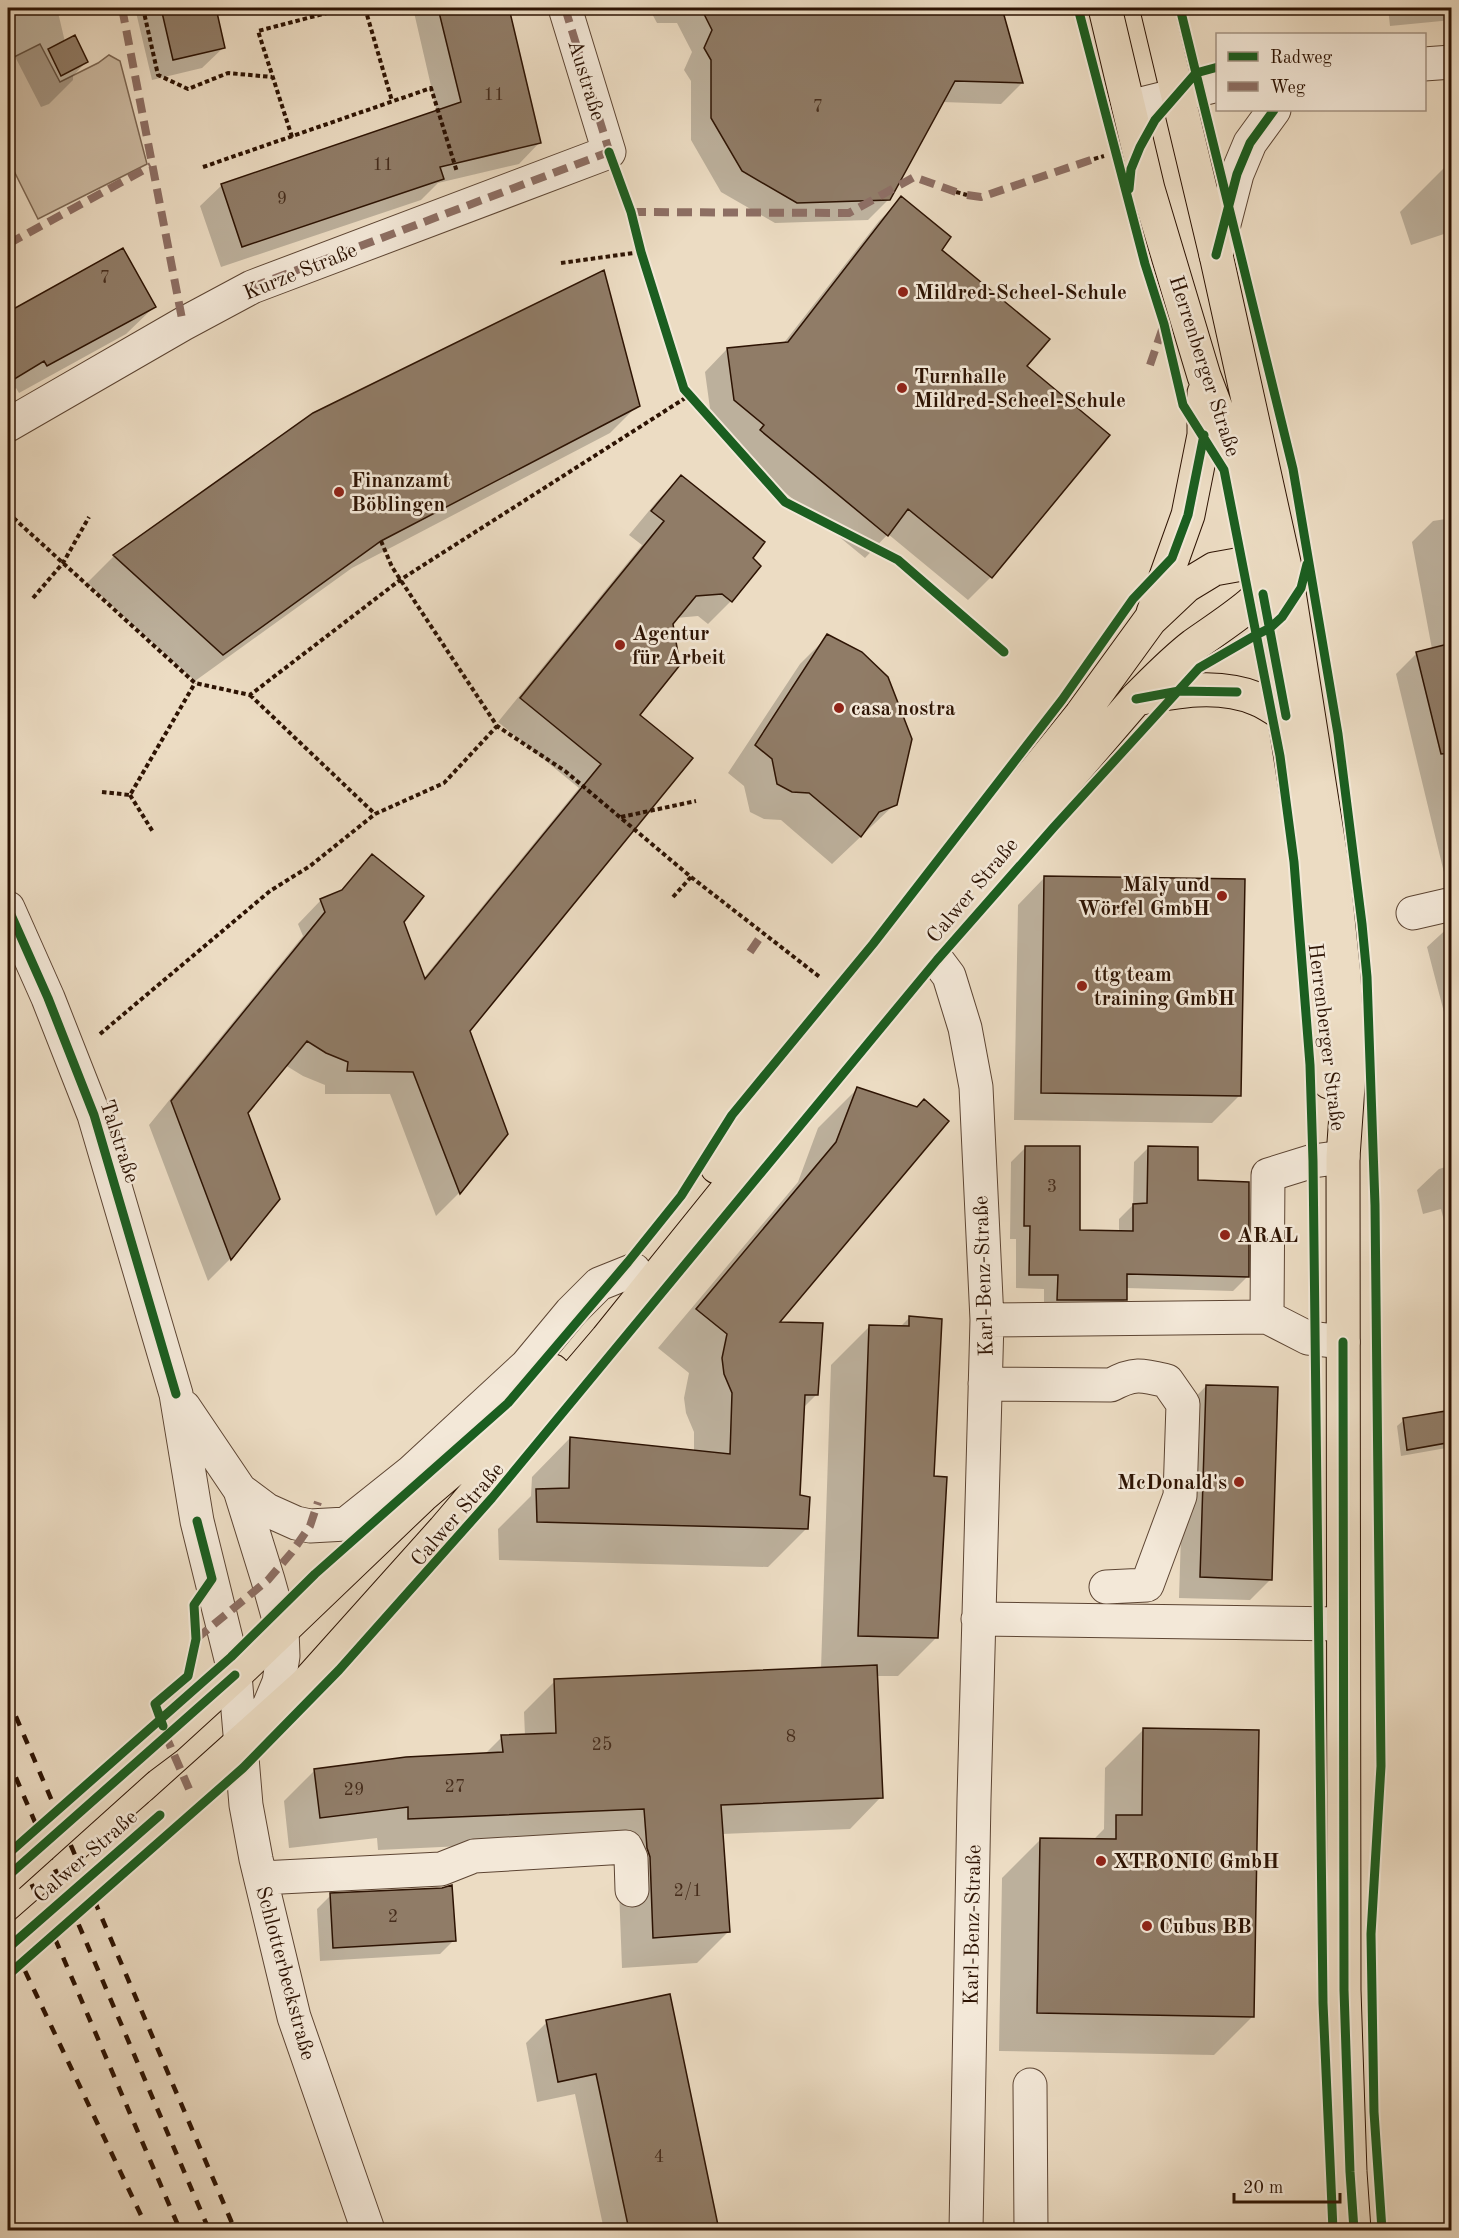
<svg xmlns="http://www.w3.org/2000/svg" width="1459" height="2238" font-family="'Old Standard TT',serif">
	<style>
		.green { fill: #ccbaa2; stroke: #7c6652; stroke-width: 1.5 }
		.shadow { fill: #0003 }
		.building { fill: #907c67; stroke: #2d1303; stroke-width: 1.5 }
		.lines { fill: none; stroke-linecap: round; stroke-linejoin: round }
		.minor-casing { stroke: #5d4533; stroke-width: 35 }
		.major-casing { stroke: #2d1303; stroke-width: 35 }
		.path { stroke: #2d1303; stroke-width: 4; stroke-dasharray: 4.5 3; stroke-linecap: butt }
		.minor { stroke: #f3e8d8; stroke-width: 33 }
		.major { stroke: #ecdcc3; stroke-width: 33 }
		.rail { stroke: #2d1303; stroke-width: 4.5; stroke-dasharray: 10 10; stroke-linecap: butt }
		.major-bridge-casing { stroke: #2d1303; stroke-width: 35; stroke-linecap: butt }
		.major-bridge { stroke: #ecdcc3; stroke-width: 33 }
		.quiet { stroke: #8d6e63; stroke-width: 8; stroke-dasharray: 15 8; stroke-linecap: butt }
		.cycleway-casing { stroke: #f3e8d8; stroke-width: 13 }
		.cycleway { stroke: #1b5e20; stroke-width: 9 }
		.poi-dot { fill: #8f2418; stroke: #f3e8d8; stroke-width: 2 }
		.labels { text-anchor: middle; stroke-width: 5; stroke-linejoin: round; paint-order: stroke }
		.number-label { font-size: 18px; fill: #462d1c }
		.street-label { font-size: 21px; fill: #2d1303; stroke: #f3e8d8 }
		.poi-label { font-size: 21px; font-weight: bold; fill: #2d1303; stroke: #f3e8d8; text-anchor: start }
	</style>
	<rect width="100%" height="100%" fill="#ecdcc3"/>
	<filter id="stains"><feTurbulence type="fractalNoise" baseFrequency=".00333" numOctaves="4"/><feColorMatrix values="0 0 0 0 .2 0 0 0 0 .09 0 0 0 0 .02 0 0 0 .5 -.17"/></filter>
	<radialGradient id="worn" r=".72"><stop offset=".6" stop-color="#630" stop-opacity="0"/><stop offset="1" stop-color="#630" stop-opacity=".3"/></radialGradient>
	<path class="green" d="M40,44L60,82L98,63L109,55L120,61L147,164L38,219L8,159V60Z"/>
	<path class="shadow" d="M8,8H57L65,42L86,62L73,76V80L49,104L41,107L8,43Z
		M135,8H214L224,47L202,68L152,80Z
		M413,8H508L540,142L519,164L438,183L421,200L221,267L200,206L222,185L437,112Z
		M649,8H1000L1022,83L1001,104L942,102L889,199L868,220L775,223L721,192L691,140V81L684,70L692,52L677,23H657Z
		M1388,8H1452V20L1390,26Z
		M1450,162H1452V256L1444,234L1411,245L1400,212Z
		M902,198L1024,366L1108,435L991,577L968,600L888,534L865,558L738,454L742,448L712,423L705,372L727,349L783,344L879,221Z
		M123,250L154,307L126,334L19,393L16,388L8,393V314Z
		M638,405L610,433L352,568L195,681L87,583L114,556Z
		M681,477L751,558L731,601L708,624L698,616L676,618L671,624L638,715L468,1030L507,1134L459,1193L436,1216L390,1094H325V1085L303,1076L285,1065L246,1113L278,1199L230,1259L208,1281L149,1125L303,936L298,924L321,900L337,894L372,856L402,921L423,979L579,788L498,722L642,545L629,535L658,500Z
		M1452,518V879L1446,881L1396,674L1417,653L1432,649L1412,542L1433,521Z
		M828,636L895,804L832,864L781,820L764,819L750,812L744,786L728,773L800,664Z
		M1045,877L1240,1095L1212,1123L1014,1120L1018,905Z
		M1452,924V1043L1427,947Z
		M857,1089L777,1323L816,1395L803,1408L799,1496L807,1528L768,1567L499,1560L498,1529L531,1496L532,1477L570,1438L694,1452V1432L686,1413L684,1398L689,1373L658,1348L798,1182L818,1128Z
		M1026,1147L1078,1232H1119V1219L1133,1205L1134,1162L1148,1148L1196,1182L1247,1277L1233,1291L1126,1288V1299L1111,1313L1044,1314V1289L1016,1288V1239H1010L1011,1162Z
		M1452,1165V1253L1441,1209L1423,1214L1417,1190L1439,1169Z
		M910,1317L933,1478L937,1637L898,1676H876L881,1797L850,1829L722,1834L728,1932L697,1963L622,1968L619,1889L614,1839L378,1850L377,1838L289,1848L284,1801L315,1770L484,1755L502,1737L525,1736L524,1712L555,1681L821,1669L831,1365L870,1326L900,1327Z
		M1206,1386L1271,1579L1250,1600L1179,1598L1185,1408Z
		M1452,1411V1447L1401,1456L1397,1426L1404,1420Z
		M1144,1729L1253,2016L1214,2055L999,2051L1002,1878L1041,1839L1093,1840L1104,1829L1105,1768Z
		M442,1889L454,1940L440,1954L320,1961L317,1909L331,1895Z
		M669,1996L718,2230H604L575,2094L537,2102L526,2043L547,2022Z"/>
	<path class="building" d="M161,8H216L225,48L173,60Z
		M438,8H509L541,143L440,167L444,179L242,247L221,184L461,102Z
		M701,8H1002L1023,83L955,81L890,200L797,203L742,171L711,118V60L704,48L712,30Z
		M75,35L88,62L61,76L48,49Z
		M901,196L951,237L942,250L1050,339L1027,366L1110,435L992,578L908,509L888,536L760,430L764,425L734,400L727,348L788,342Z
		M123,248L156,307L47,366L44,361L8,383V312Z
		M604,270L640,406L381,541L223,655L113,555L313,413Z
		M681,475L765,542L753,558L761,566L732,602L722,594L696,596L673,624L680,665L640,715L693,758L470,1031L508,1134L460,1194L413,1072L347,1071L348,1062L326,1053L307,1041L248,1113L280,1199L231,1260L171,1101L325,912L320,899L342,890L372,854L424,896L404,922L425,979L601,764L520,698L664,521L651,511Z
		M827,634L862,652L888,677L912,739L897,805L879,812L861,837L809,793L792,792L777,784L772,759L755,745Z
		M1452,643V753L1441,754L1416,652Z
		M1044,876L1245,879L1241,1096L1041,1093Z
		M857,1087L917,1107L924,1099L949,1121L780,1322L823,1323L818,1395H805L800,1495L810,1497L808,1529L537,1522L536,1489L569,1488L570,1437L730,1454L732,1393L724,1374L722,1358L727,1334L696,1309L836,1142Z
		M1025,1146H1080V1230L1133,1231V1204L1147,1203L1148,1146L1198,1147V1180L1249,1182V1277L1127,1274V1300H1057L1058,1275H1029L1030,1226H1024Z
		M909,1316L942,1319L934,1476L947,1477L938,1638L858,1636L869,1325L909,1326Z
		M1206,1385L1278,1387L1272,1580L1200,1577Z
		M1452,1410V1442L1407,1450L1403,1418Z
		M877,1665L883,1798L721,1805L730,1932L653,1938L650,1857L647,1848L644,1809L408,1819V1807L320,1818L314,1769L406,1757L503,1752L501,1735L556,1733L554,1679Z
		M1143,1728L1259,1730L1254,2017L1037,2013L1040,1838L1116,1839V1815H1142Z
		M452,1885L456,1941L333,1948L330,1893L442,1888Z
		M670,1994L719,2230H629L596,2074L558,2082L546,2020Z"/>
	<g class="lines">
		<defs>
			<path id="minor" d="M1424,64L1452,62
				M1129,107L1218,85
				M1216,255L1237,174L1250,143L1274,110
				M8,425L183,324L252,287L609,152L565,8
				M8,908L48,998L94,1115L176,1394L197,1521L235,1675L246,1805L256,1859L294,2017L368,2230
				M1413,913L1452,904
				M922,948L937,960L949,976L965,1028L976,1087L987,1320L974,1799L966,2230
				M987,1320L1267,1317
				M1343,1342L1308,1338L1267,1317L1268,1175L1313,1161L1343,1157
				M985,1384L1111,1385C1134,1372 1143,1375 1167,1381L1183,1404L1180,1496L1147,1585L1106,1587
				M184,1407L240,1490L268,1580L282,1630L283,1656L279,1682L269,1706L253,1727
				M240,1490L267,1510L296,1523L310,1526L346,1524L410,1473L527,1365L571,1312L599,1284L634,1270
				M978,1619L1343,1624
				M261,1878L441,1869L474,1856L626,1847L631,1858L632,1890
				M1030,2085L1031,2230"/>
			<path id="major" d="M1105,8L1148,189L1204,376L1238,466L1270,628L1307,858L1329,1082
				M1157,8L1216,255L1285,567L1333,871L1344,976L1349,1072L1343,1157L1344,1990L1350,2172L1354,2230
				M1153,613L1188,515L1204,435V393
				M1136,699C1176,691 1219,683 1257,699C1267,703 1277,710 1286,716
				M717,1167L1081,715L1150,620L1186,586L1214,569L1242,564L1285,567
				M138,1759L166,1738L235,1675L422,1496L463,1461L542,1384L553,1371
				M160,1815L306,1684L444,1530L607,1339L922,948L1136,699C1155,680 1173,661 1194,645C1228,621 1260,602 1285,567"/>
		</defs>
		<use href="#minor" class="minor-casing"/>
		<use href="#major" class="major-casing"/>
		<path class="path" d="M143,8L158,75L188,89L228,73L272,77
			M313,8L315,16
			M365,8L392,101
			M292,137L258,31L346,8
			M1094,159L1104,156
			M203,167L431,88L457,172
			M956,192L967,195
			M561,263L641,252
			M8,513L195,683L250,695L400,580L690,395
			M381,541L392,567L497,726L565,771L691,877L821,978
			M33,598L63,563L89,517
			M250,695L375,814
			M102,792L130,795L195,683
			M130,795L153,832
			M621,817L696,801
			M673,897L691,877
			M100,1034L270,891L310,866L375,814L444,783L497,726"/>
		<use href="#minor" class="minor"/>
		<use href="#major" class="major"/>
		<path class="rail" d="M8,1698L235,2230
			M8,1759L209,2230
			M8,1829L180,2230
			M8,1935L148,2230"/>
		<defs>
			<path id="major-bridge" d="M8,1876L138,1759
				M8,1948L160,1815"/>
		</defs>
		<use href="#major-bridge" class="major-bridge-casing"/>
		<use href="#major-bridge" class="major-bridge"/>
		<path class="quiet" d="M122,8L183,324
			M565,8L611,157
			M967,195L981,197L1094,159
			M631,212L849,213L914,177L956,192
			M8,244L151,166
			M252,287L609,152
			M1150,365L1163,327
			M750,952L763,933
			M196,1639L268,1580L292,1552L310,1526L318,1502
			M165,1734L189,1789"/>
		<defs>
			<path id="cycleway" d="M1078,8L1145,264L1164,324L1183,405L1224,470L1280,756L1294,862L1310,1065L1313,1161L1323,2003L1333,2230
				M1180,8L1293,469L1338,734L1362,924L1367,977L1375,1205L1381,1766L1371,1934L1374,2112L1382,2230
				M609,152L631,212L641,252L684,389L785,502L898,560L1004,652
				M1129,189L1131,169L1140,147L1155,120L1196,73L1218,67
				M1216,255L1237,174L1250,143L1274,110
				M1263,594L1286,716
				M1136,699L1179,691L1237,692
				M8,908L48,998L94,1115L176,1394
				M1343,1342L1344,1990L1350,2172L1354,2230
				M163,1726L155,1704L188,1676L196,1639L194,1605L212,1579L197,1521
				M8,1854L231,1657L315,1574L508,1403L628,1262L681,1196L732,1115L873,944L1062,700L1133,599L1172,558L1188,515L1204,435
				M8,1876L235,1675
				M8,1948L160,1815
				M8,1975L243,1768L339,1670L492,1498L937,960L1054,827L1199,668L1256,635L1270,628L1282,617L1301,588L1307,564"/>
		</defs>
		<use href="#cycleway" class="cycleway-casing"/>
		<use href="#cycleway" class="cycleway"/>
	</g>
	<g class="poi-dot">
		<circle cx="903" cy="292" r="6"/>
		<circle cx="902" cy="388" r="6"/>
		<circle cx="339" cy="492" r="6"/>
		<circle cx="620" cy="645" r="6"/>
		<circle cx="839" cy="708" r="6"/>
		<circle cx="1222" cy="896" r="6"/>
		<circle cx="1082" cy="986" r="6"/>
		<circle cx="1225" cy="1235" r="6"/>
		<circle cx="1239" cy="1482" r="6"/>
		<circle cx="1101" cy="1861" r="6"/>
		<circle cx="1147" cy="1926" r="6"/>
	</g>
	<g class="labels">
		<g class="number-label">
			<text x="494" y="100">11</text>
			<text x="818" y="112">7</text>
			<text x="383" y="170">11</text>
			<text x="282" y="204">9</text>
			<text x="105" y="283">7</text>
			<text x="1052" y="1192">3</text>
			<text x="791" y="1742">8</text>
			<text x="602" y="1750">25</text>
			<text x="455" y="1792">27</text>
			<text x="354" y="1795">29</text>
			<text x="688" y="1896">2/1</text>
			<text x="393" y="1922">2</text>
			<text x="659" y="2162">4</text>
		</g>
		<g class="street-label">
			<text transform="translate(587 80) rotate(73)" y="7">Austraße</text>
			<text transform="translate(300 271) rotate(-22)" y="7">Kurze Straße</text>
			<text transform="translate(1205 366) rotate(72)" y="7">Herrenberger Straße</text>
			<text transform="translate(972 890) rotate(-50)" y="7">Calwer Straße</text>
			<text transform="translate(1327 1037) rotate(83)" y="7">Herrenberger Straße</text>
			<text transform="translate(120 1141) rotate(72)" y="7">Talstraße</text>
			<text transform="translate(983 1276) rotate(-92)" y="7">Karl-Benz-Straße</text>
			<text transform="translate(457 1514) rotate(-49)" y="7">Calwer Straße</text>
			<text transform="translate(85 1856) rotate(-41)" y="7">Calwer Straße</text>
			<text transform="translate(972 1925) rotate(-89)" y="7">Karl-Benz-Straße</text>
			<text transform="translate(286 1973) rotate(75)" y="7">Schlotterbeckstraße</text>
		</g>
		<g class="poi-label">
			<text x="915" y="299">Mildred-Scheel-Schule</text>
			<text x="914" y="383">Turnhalle<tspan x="914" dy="24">Mildred-Scheel-Schule</tspan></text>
			<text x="351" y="487">Finanzamt<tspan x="351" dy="24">Böblingen</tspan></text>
			<text x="632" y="640">Agentur<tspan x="632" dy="24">für Arbeit</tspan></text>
			<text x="851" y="715">casa nostra</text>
			<text x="1210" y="891" text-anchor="end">Maly und<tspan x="1210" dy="24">Wörfel GmbH</tspan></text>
			<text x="1094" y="981">ttg team<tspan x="1094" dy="24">training GmbH</tspan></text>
			<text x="1237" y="1242">ARAL</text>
			<text x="1227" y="1489" text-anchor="end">McDonald's</text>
			<text x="1113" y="1868">XTRONIC GmbH</text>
			<text x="1159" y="1933">Cubus BB</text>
		</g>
	</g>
	<rect width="1459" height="2238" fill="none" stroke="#ecdcc3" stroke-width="30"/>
	<rect x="9" y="9" width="1441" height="2220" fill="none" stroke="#2d1303" stroke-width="3"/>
	<rect x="15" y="15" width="1429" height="2208" fill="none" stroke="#2d1303" stroke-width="1.5"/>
	<rect x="1216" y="33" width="210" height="78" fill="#f3e8d8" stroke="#a49383" stroke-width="1.5"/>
	<rect x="1228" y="52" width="30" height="9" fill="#1b5e20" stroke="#a49383" stroke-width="1.5"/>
	<text x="1270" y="63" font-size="18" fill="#2d1303">Radweg</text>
	<rect x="1228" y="82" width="30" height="9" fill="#8d6e63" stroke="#a49383" stroke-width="1.5"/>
	<text x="1270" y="93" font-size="18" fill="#2d1303">Weg</text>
	<path d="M1234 2193v9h106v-9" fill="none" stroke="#2d1303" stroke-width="3"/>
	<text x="1243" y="2193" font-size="18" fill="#2d1303" stroke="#f3e8d8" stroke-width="4.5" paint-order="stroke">20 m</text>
	<rect width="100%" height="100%" filter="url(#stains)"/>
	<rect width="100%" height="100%" fill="url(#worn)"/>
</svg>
